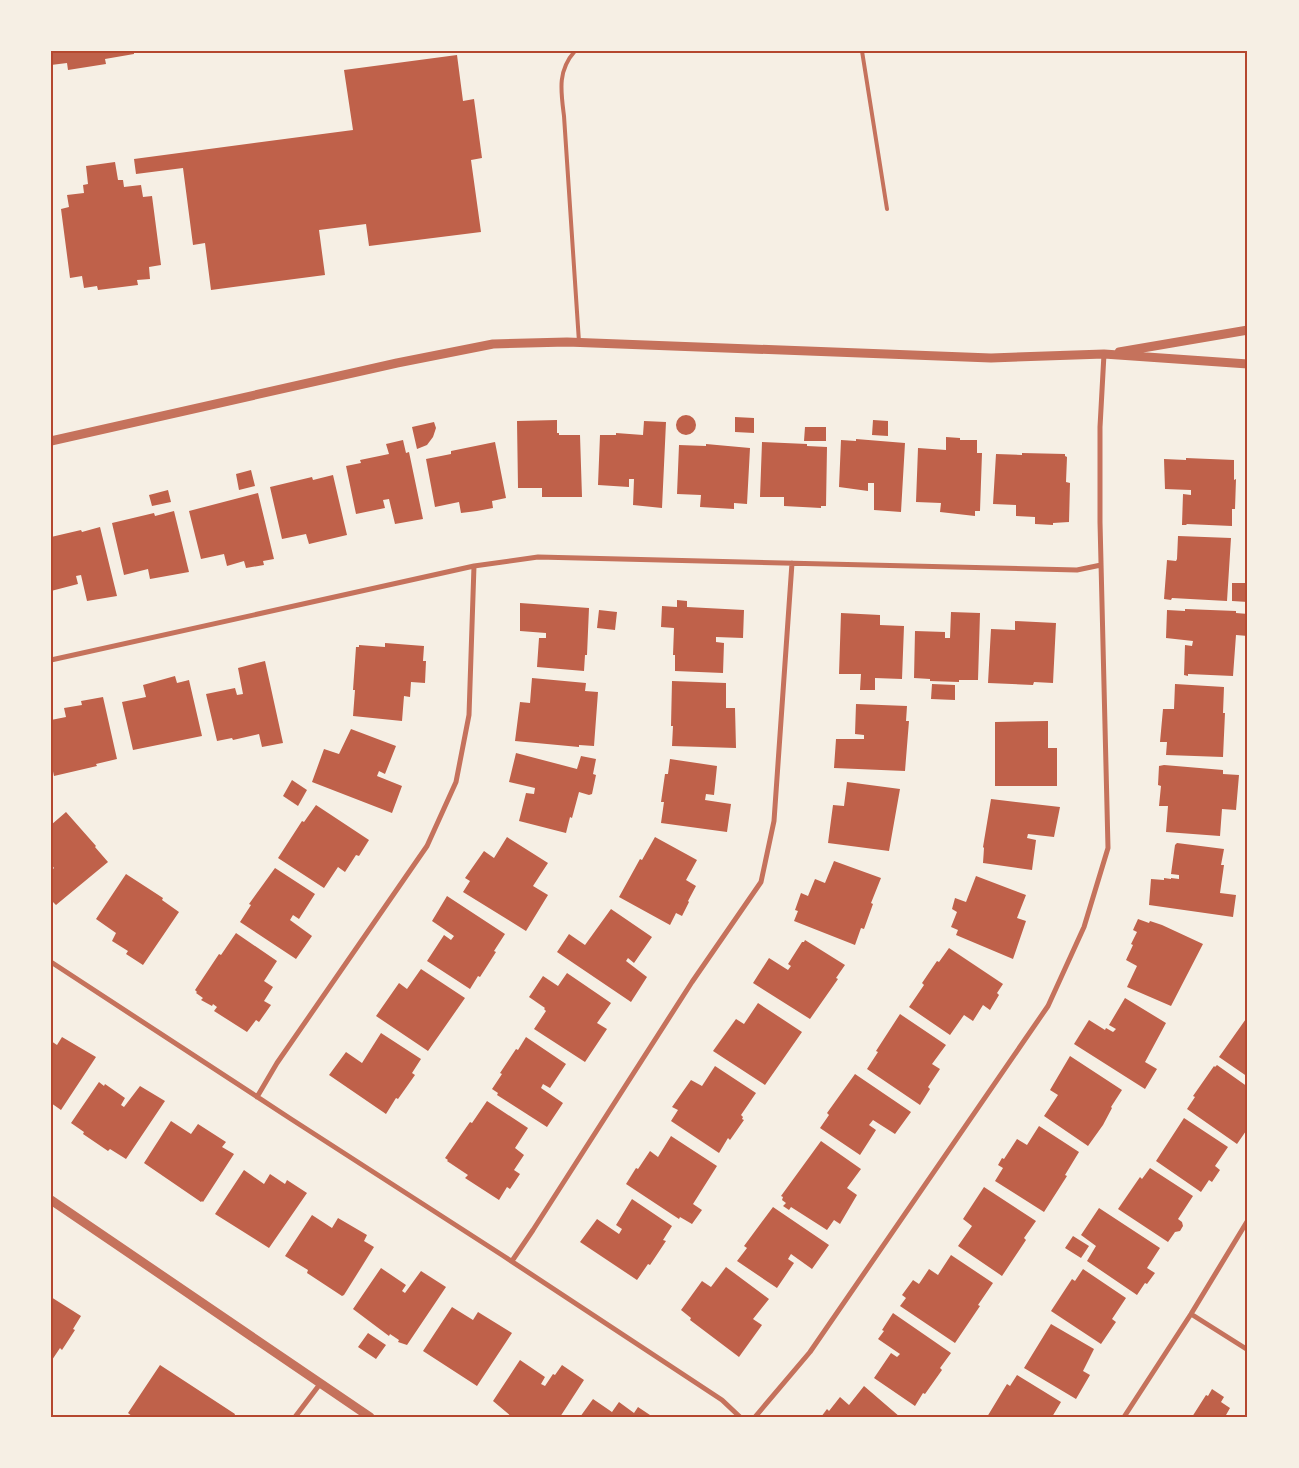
<svg xmlns="http://www.w3.org/2000/svg" width="1299" height="1468" font-family="'Space Grotesk',sans-serif">
	<style>
		.building { fill: #bf614a }
		.lines { fill: none; stroke-linecap: round; stroke-linejoin: round }
		.service { stroke: #c5725c; stroke-width: 4 }
		.minor { stroke: #c5725c; stroke-width: 5 }
		.tertiary { stroke: #c5725c; stroke-width: 9 }
		.neatline { fill: none; stroke: #b5482f; stroke-width: 2 }
	</style>
	<rect width="100%" height="100%" fill="#f6efe4"/>
	<path class="building" d="M51,51H134V54L105,59L106,64L68,70L67,63L51,65Z
		M457,55L463,101L474,99L482,158L471,160L481,232L369,246L366,224L319,230L325,275L211,290L205,243L193,245L183,168L136,174L134,159L353,130L344,70Z
		M115,162L118,180H123L124,187L141,185L143,197L152,196L161,265L149,267L150,279L137,280L138,285L98,290L97,286L84,288L82,276L70,278L61,209L69,207L67,195L84,193L83,185L88,184L86,166Z
		M676 425a10 10 0 1 1 20 0a10 10 0 1 1-20 0Z
		M735,417L754,418V433L735,432Z
		M557,420V433H559V435H580L582,497H542V488H518L517,421Z
		M873,420L888,421V436L872,435Z
		M644,421L666,422L662,508L633,505L634,479H629V487L598,485L600,435H616V433L643,435Z
		M434,422L436,428L433,437L427,445L417,449L412,427Z
		M805,427H826V441H804Z
		M946,437L960,438V440H977V453H982L980,511H975V516L940,512L941,503L916,502L918,448L946,450Z
		M856,439L905,443L901,512L874,510V483H868V491L839,487L841,440L856,441Z
		M403,440L406,453L409,452L423,519L395,524L389,499L383,500L385,508L356,514L346,466L361,463L360,460L389,454L386,444Z
		M495,442L506,498L492,501L493,508L477,511L461,513L459,502L435,507L426,459L451,454V451Z
		M762,442L807,444V446L827,447L826,506H821V508L784,506V497H760Z
		M706,444L750,448L747,504L734,503V509L700,507L701,495L677,494L679,445L706,446Z
		M1022,453L1065,454V456L1067,457L1066,482L1070,483L1069,522L1053,523V525L1035,524V517L1016,516V505L993,504L996,454L1022,455Z
		M1186,458L1234,460V480L1236,479L1235,509H1232V526L1186,524L1187,525H1182L1183,494L1191,495V490L1165,489L1164,459L1186,460Z
		M251,470L255,486L239,490L236,474Z
		M333,475L347,535L309,544L306,534L282,539L270,487L312,477L313,480Z
		M168,490L171,502L152,506L149,495Z
		M258,493L274,559L263,561L264,565L246,568L244,561L227,566L224,554L201,559L189,511Z
		M174,511L189,572L150,579L148,569L124,575L112,523L154,513L155,516Z
		M100,527L117,596L87,601L81,575L76,576L78,584L51,591V537L81,530L82,532Z
		M1178,536L1231,538L1227,601L1172,598L1171,600L1164,599L1167,560L1176,561L1177,559Z
		M1232,583H1248V602L1232,601Z
		M677,600L687,601V607L744,610L743,638L716,637V642L724,643L723,673L675,671V655H673L674,628L661,627L662,606L677,607Z
		M520,603L589,608L587,655H585L584,671L537,667L539,638H546V633L520,631Z
		M1185,609L1236,611V613L1248,614V636L1236,635L1233,676L1188,674V676L1184,675L1185,645L1192,646L1193,641L1166,638L1167,610L1185,611Z
		M599,610L617,612L615,630L597,628Z
		M951,612L980,613L978,680H959V682L930,681V679L914,678L915,631L945,632V638H950Z
		M841,613L880,615V625L904,626L902,679L875,678V690H860L861,674H839Z
		M1015,621L1056,623L1053,683L1034,682L1033,685L988,683L991,629L1015,630Z
		M385,643L424,646L423,661H426L425,683L411,682L410,697L404,696L402,721L353,716L355,690H353L356,647H359V645L385,647Z
		M265,661L283,743L262,747L259,734L233,740L232,738L217,741L206,694L235,688L237,695L243,694L238,668Z
		M175,676L177,683L189,680L202,736L133,750L122,702L146,697L143,685Z
		M532,678L586,683L585,691L598,692L594,746L579,745V747L515,741L520,702L530,703Z
		M672,681L726,683V708H735L736,748L672,746L673,726H671Z
		M932,684L955,685V700L931,699Z
		M1175,684L1224,687L1223,713H1225L1223,757L1166,755L1167,742H1160L1163,709H1174Z
		M103,697L117,759L96,764L97,766L54,776L51,762V720L66,717L64,708L82,705L81,701Z
		M856,704L907,706L906,721H909L905,771L834,768L836,739H864V735L855,734Z
		M1048,721V748H1057V786H995V722Z
		M351,729L396,746L385,774L379,771L377,776L402,786L392,813L312,782L324,749L339,754Z
		M516,753L577,769L581,756L596,759L593,774L596,775L592,794L589,795L579,792L572,818L570,817L566,833L519,821L526,793L534,794L535,788L509,782Z
		M670,759L717,766L714,795L706,794L705,800L731,804L727,832L661,823L664,802H661L665,774H668Z
		M1164,765L1223,770V774L1239,775L1236,810L1222,809L1220,836L1166,832L1168,806H1159L1161,786L1158,785L1159,766Z
		M292,780L307,790L298,806L283,796Z
		M847,782L900,789L889,851L828,843L833,805L844,806Z
		M991,799L1060,807L1054,837L1028,834L1027,838L1036,840L1032,870L983,863L984,848L983,847Z
		M316,805L369,840L359,856L356,855L345,872L338,867L324,888L278,858L302,821L304,822Z
		M66,812L96,846L95,847L108,862L56,905L51,900V871L54,868L51,864V825Z
		M507,837L548,863L533,886L548,895L526,931L463,892L470,881L465,878L484,851L494,858Z
		M655,837L697,860L686,880L696,886L688,901L689,902L682,916L676,913L670,925L619,897L640,859L642,860Z
		M1177,843L1224,849L1221,865H1224L1220,893L1236,895L1233,917L1149,905L1151,879L1164,880V878L1171,879V878L1179,879V875L1171,874L1175,845Z
		M834,861L881,878L871,903L873,904L864,929L861,928L855,945L794,921L798,911L795,910L801,893L808,896L815,879L825,883Z
		M275,868L315,894L299,919L293,915L290,920L312,936L296,959L240,922L251,905L249,904Z
		M126,874L163,898L162,900L179,912L143,965L126,954L128,951L112,941L116,933L96,919Z
		M976,876L1026,895L1017,918L1026,921L1013,959L956,935L958,930L951,927L957,912L952,909L955,898L966,902Z
		M447,896L505,934L494,951L496,952L480,977L478,976L470,989L427,961L444,935L451,940L454,936L432,921Z
		M611,909L652,937L634,963L628,958L626,961L647,977L631,1002L557,952L569,934L585,945Z
		M1138,919L1149,923L1150,921L1162,925L1203,944L1171,1006L1127,987L1137,966L1126,960L1133,945L1131,944L1137,932L1133,930Z
		M236,933L277,961L264,981L273,987L264,1001L271,1005L259,1022L256,1020L247,1032L214,1011L217,1007L213,1004L212,1006L201,1000L203,998L196,993L197,992L195,990L219,954L221,955Z
		M805,940L845,965L836,978L838,979L810,1019L753,983L769,958L788,970L791,966L788,964L802,942H804Z
		M949,948L1003,984L997,993L999,995L990,1010L983,1005L973,1021L964,1015L950,1035L909,1007L924,985L922,983L937,961L939,962Z
		M421,969L465,998L428,1051L376,1016L399,983L407,989Z
		M567,973L611,1003L597,1023L607,1029L585,1062L534,1029L546,1011L544,1009L545,1008L529,997L543,976L558,986Z
		M1125,998L1166,1023L1145,1062L1157,1069L1145,1089L1074,1044L1089,1020L1105,1030L1106,1028L1113,1032L1116,1029L1109,1025Z
		M758,1003L802,1032L765,1085L713,1051L736,1019L744,1024Z
		M900,1014L946,1045L932,1064L940,1069L928,1087L930,1089L920,1105L867,1069L878,1052L876,1051Z
		M1248,1016V1077L1219,1057Z
		M381,1033L421,1059L412,1073L415,1075L398,1099L396,1098L386,1114L329,1075L346,1052L362,1063Z
		M62,1037L96,1057L61,1110L51,1103V1041L57,1045Z
		M526,1037L566,1064L550,1088L543,1084L541,1088L563,1103L547,1127L497,1095L498,1093L492,1089L502,1074L500,1073L516,1049L518,1050Z
		M1070,1056L1122,1090L1111,1107L1112,1108L1103,1125L1088,1146L1044,1116L1058,1095L1050,1090Z
		M1217,1065L1248,1087V1133L1246,1131L1237,1144L1187,1109L1195,1097L1193,1096L1214,1066L1215,1067Z
		M715,1066L756,1093L741,1115L743,1117L742,1119L744,1120L730,1140L728,1138L719,1153L671,1121L678,1110L672,1107L691,1080L702,1086Z
		M855,1074L911,1112L895,1134L873,1120L869,1125L876,1130L860,1155L820,1128L829,1115L827,1113Z
		M99,1082L104,1086L105,1084L125,1098L121,1105L124,1107L140,1086L165,1101L126,1159L110,1149L108,1151L83,1134L84,1132L71,1123Z
		M487,1101L528,1128L515,1148L524,1155L514,1170L520,1174L510,1189L507,1187L499,1200L465,1178L468,1175L447,1161L448,1160L445,1158L470,1122L472,1123Z
		M1184,1118L1228,1147L1215,1166L1220,1170L1212,1182L1209,1180L1201,1192L1156,1161Z
		M171,1121L191,1134L198,1124L226,1142L222,1147L234,1154L203,1202L202,1201L201,1202L144,1163Z
		M1039,1126L1079,1152L1065,1175L1067,1176L1044,1212L995,1181L1003,1168L998,1165L1002,1158L1004,1159L1017,1139L1027,1145Z
		M671,1136L717,1166L693,1204L702,1210L692,1224L680,1217L679,1219L626,1184L636,1168L638,1169L650,1151L658,1157Z
		M821,1141L861,1169L847,1188L857,1195L840,1224L834,1220L827,1230L791,1207L789,1210L783,1206L786,1203L782,1200L783,1197L781,1196Z
		M1150,1168L1193,1196L1178,1219L1182,1222L1183,1226L1180,1231L1175,1232L1168,1242L1118,1209L1140,1177L1142,1179Z
		M244,1170L264,1184L270,1174L285,1184L287,1180L307,1193L269,1248L215,1214Z
		M984,1187L1036,1221L1024,1238L1026,1240L1002,1276L958,1246L972,1226L963,1219Z
		M632,1199L672,1226L663,1240L666,1241L650,1265L648,1264L637,1280L580,1242L597,1219L619,1234L622,1229L616,1225Z
		M773,1207L829,1245L812,1269L791,1254L788,1259L794,1263L777,1288L737,1261L747,1248L744,1246Z
		M1099,1208L1160,1248L1147,1268L1155,1273L1147,1284L1145,1283L1137,1295L1087,1261L1096,1246L1081,1235Z
		M312,1215L332,1228L338,1218L367,1235L364,1241L374,1247L344,1295L342,1296L307,1273L308,1270L285,1256Z
		M1073,1236L1089,1246L1081,1258L1065,1248Z
		M951,1255L993,1283L978,1305L980,1306L955,1343L900,1306L906,1298L902,1295L913,1280L919,1284L929,1269L938,1275Z
		M726,1267L769,1299L753,1319L762,1325L739,1357L690,1320L691,1318L681,1310L702,1281L711,1287Z
		M381,1268L406,1285L402,1291L405,1293L421,1271L446,1287L407,1345L398,1342L399,1340L390,1334L389,1336L353,1309Z
		M1083,1269L1126,1298L1112,1319L1116,1322L1101,1344L1051,1311L1072,1279L1075,1281Z
		M51,1297L81,1316L73,1329L75,1330L62,1350L60,1348L52,1360Z
		M452,1307L473,1320L478,1312L512,1333L477,1386L423,1351Z
		M893,1313L951,1353L940,1368L942,1370L925,1394L923,1393L915,1406L874,1378L891,1353L897,1357L900,1354L878,1339L884,1331L882,1330Z
		M1051,1324L1094,1349L1083,1371L1090,1375L1076,1399L1024,1368Z
		M368,1333L386,1345L376,1359L358,1347Z
		M520,1360L545,1377L541,1384L545,1386L553,1374L555,1375L562,1365L584,1380L560,1417H512L493,1401Z
		M160,1365L235,1414L234,1417H133L128,1413Z
		M1017,1375L1061,1402L1052,1417H987L1007,1384L1010,1386Z
		M864,1386L900,1417H821L827,1409L829,1411L840,1397L849,1405Z
		M1212,1389L1224,1397L1221,1402L1230,1408L1226,1415L1228,1417H1192L1206,1395L1208,1396Z
		M593,1399L612,1412L619,1402L634,1413L638,1407L653,1417H580Z"/>
	<g class="lines">
		<path class="service" d="M575,51C557,71 561,92 564,116L579,342
			M862,51L887,209"/>
		<path class="minor" d="M51,660L474,566L538,557L1077,570L1101,565
			M51,962L291,1119L502,1255L722,1400L740,1417
			M257,1097L277,1063L427,846L456,782L469,715L474,566
			M512,1261L533,1230L692,982L761,882L774,821L792,563
			M1191,1314L1248,1350
			M295,1417L320,1384
			M755,1417L810,1352L1048,1006L1084,927L1108,848L1100,522V427L1104,354
			M1124,1417L1191,1314L1248,1220"/>
		<path class="tertiary" d="M1119,352L1248,330
			M51,441L397,363L493,344L567,342L991,358L1104,354L1248,364
			M51,1200L370,1417"/>
	</g>
	<rect width="1299" height="1468" fill="none" stroke="#f6efe4" stroke-width="105"/>
	<rect x="52" y="52" width="1194" height="1364" class="neatline"/>
</svg>
